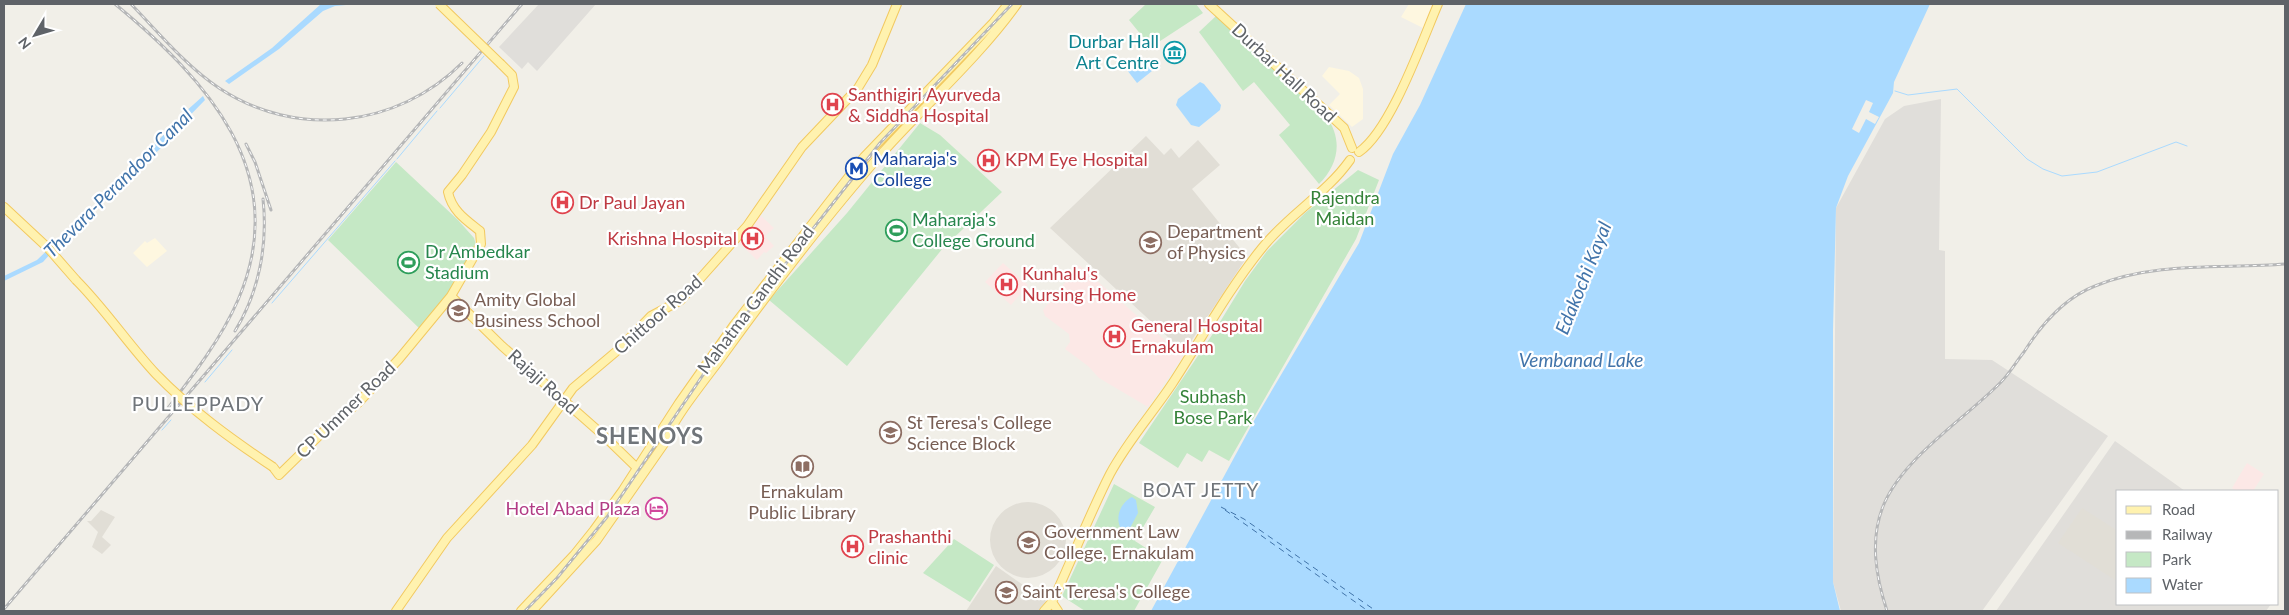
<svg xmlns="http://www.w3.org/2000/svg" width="2289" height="615" font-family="Lato,sans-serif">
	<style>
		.commercial { fill: #fef7e0 }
		.industrial { fill: #e0deda }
		.education { fill: #e1ded6 }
		.medical { fill: #fce8e6 }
		.green { fill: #c5e8c5 }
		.water { fill: #aadaff }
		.pier { fill: #f1efe8 }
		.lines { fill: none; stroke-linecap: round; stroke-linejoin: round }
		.stream { stroke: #aadaff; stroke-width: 1 }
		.ferry { stroke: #4174aa; stroke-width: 1; stroke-dasharray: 6 5; stroke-linecap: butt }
		.major-casing { stroke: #f2c960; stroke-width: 10 }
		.major { stroke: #fff2af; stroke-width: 8 }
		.rail-casing { stroke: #b6b7b8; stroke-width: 3 }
		.rail { stroke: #fff; stroke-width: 1; stroke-dasharray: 4; stroke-linecap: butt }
		.major-bridge-casing { stroke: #f2c960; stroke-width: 10; stroke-linecap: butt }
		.major-bridge { stroke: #fff2af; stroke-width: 8 }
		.labels { text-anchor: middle; stroke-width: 4.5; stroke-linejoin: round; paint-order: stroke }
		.culture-label { font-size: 18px; fill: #0d838f; stroke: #fff; text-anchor: end }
		.street-label { font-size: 18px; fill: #5f6368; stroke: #fff }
		.health-label { font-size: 18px; fill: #be3a42; stroke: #fff; text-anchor: start }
		.transit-label { font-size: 18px; fill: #164399; stroke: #fff; text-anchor: start }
		.park-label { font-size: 18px; fill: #348238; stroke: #fff }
		.leisure-label { font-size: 18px; fill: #27864d; stroke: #fff; text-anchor: start }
		.education-label { font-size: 18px; fill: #785e54; stroke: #fff; text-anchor: start }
		.hotel-label { font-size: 18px; fill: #b23c85; stroke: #fff; text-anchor: end }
		.water-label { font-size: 19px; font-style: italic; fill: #4174aa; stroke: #fff }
		.neighbourhood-label { font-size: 19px; letter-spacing: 1px; fill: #70757a; stroke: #fff }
		.quarter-label { font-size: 20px; letter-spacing: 1px; fill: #70757a; stroke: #fff }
		.district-label { font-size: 22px; font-weight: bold; letter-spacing: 1px; fill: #70757a; stroke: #fff }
	</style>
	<rect width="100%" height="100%" fill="#f1efe8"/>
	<path class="commercial" d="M1409,4H1434L1423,28L1401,17Z
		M1329,67L1349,71L1359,78L1363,89V119L1352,127L1329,105L1340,94L1322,76Z
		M155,238L167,251L147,267L133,253L145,241L147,243Z"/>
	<path class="industrial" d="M539,4H596L537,71L528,62L522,69L499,47Z
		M1941,99L1939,250L1945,251V359L1992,360L2108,436L1982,611H1841L1833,582L1836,208L1885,119L1904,106Z
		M2115,441L2185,491H2118V604H2271L2266,611H1996Z"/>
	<path class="education" d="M1146,136L1164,155L1171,148L1179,158L1198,140L1220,165L1192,189L1247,257L1184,352L1050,228Z
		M990 540a38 38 0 1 1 76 0a38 38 0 1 1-76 0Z
		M2082,508L2118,531V582L2058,543Z
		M101,510L115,517L102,537L111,545L102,554L92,547L98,532L87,521H91Z
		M996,566L1046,601L1039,611H966Z"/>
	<path class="medical" d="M758,213L774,228L765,236L774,246L766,253L764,252L757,260L737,241Z
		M1003,263L1028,285L1011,305L985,282Z
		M1079,265L1183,356L1148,407L1099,378L1088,366L1065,349L1070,342L1069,334L1045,316L1043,310Z
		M2247,463L2264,474L2253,491H2237L2232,488Z"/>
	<path class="green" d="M1146,4H1196L1203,13L1151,47L1129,20Z
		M1216,16L1326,116C1343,139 1339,164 1319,184L1279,135L1290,125L1254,82L1243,91L1199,32Z
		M920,123L940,135L1002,192L943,248L847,366L769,300L847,213Z
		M396,162L458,220L474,238L476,245L449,293L420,329L328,240Z
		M1358,170L1379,180L1356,239L1229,461L1209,450L1202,462L1187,453L1178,468L1139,443L1212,335L1245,281L1267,251L1305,213Z
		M1114,484L1155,507L1135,541L1163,559L1134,611H1085L1062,596Z
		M954,539L994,565L970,602L923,573Z"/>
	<path class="water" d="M321,4H357L335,6L323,11L279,49L229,84L225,81L272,48Z
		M1466,4H1930L1894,82L1893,93L1848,176L1836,208L1833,330V582L1840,611H1151L1255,419L1359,243L1393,154L1420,105Z
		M1141,58L1152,71L1137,83L1127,70Z
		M1200,82L1204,84L1221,105L1220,110L1199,127L1191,125L1176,105L1178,99Z
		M203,96L205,100L167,139L162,147L60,243L43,262L4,281V276L37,260L129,172L184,113Z
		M1132,497L1136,500L1138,513L1130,528L1122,530C1114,519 1120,503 1132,497Z"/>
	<path class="pier" d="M1866,100L1873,103L1869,112L1879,117L1875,124L1866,119L1859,133L1852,129Z"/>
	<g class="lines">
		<path class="stream" d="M1895,91L1908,95L1957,89L2027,159L2043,169L2062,176L2097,172L2176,142L2187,146
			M440,108L484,56
			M397,159L437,111
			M272,303L395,161
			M205,382L232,350
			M162,430L171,420"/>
		<path class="ferry" d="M1221,507L1244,519L1376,611
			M1225,510L1368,611"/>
		<defs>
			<path id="major" d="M1209,4L1344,128L1352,148
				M1359,152C1391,130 1422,41 1438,4
				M4,207L48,248L76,280
				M451,296L502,346L603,435L636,467
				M273,467L279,475L328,427L358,403L399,359L451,296L481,244L480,231C466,220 452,211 448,192L462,175L491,132L514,87L512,75L501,64
				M1052,602L1058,611
				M396,611L447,538L532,445L573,388L618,350L651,316L681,300L747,226L802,147L858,88L872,65L897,4
				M521,611L574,555L594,530L623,490L679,403L734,325L864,157L993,23L1008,4
				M532,611L597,540L666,441C672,419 710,374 724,354C774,285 826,216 883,152C926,104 980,56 1017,4
				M1044,611L1052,602C1072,560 1089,515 1110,474C1127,442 1152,414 1172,384C1202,338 1228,290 1262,248C1288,215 1326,194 1350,160"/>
		</defs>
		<use href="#major" class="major-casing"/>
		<use href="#major" class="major"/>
		<defs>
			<path id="rail" d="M115,4C207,80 293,173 238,300C221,339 194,374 168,408
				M131,4C158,32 186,66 219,88C296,139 397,128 462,63
				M246,144L255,162L271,210
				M235,331C259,292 268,245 263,199
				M4,609L522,4
				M525,611L557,578L607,517L730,335L880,143L1012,4
				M1887,611C1876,577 1869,539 1884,504C1904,457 1966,418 2001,382C2010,373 2016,362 2024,352C2041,325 2064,298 2095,286C2155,261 2222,269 2285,264"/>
		</defs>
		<use href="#rail" class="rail-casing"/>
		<use href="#rail" class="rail"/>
		<defs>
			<path id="major-bridge" d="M439,4L501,64
				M76,280C105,309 128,344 156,374C191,410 231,439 273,467"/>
		</defs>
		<use href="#major-bridge" class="major-bridge-casing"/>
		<use href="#major-bridge" class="major-bridge"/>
	</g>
	<defs>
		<symbol id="museum-ring" viewBox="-11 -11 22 22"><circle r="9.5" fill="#fff" stroke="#0f9aa8" stroke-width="1.5"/><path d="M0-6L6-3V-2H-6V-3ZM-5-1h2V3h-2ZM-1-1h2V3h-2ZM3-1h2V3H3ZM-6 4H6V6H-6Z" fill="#0f9aa8"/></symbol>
		<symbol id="hospital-ring" viewBox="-11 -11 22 22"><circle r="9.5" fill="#fff" stroke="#e0444e" stroke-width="1.5"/><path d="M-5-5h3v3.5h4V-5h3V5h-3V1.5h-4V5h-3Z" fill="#e0444e"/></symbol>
		<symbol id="metro-ring" viewBox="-11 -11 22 22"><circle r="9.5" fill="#fff" stroke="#1a4fb4" stroke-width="1.5"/><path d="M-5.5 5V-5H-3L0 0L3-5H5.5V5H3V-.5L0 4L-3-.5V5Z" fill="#1a4fb4"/></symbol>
		<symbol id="stadium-ring" viewBox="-11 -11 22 22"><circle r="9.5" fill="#fff" stroke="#2e9e5b" stroke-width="1.5"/><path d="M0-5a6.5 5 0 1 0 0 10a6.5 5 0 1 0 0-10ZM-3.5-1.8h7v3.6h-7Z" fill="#2e9e5b"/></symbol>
		<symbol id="university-ring" viewBox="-11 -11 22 22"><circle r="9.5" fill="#fff" stroke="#8d6e63" stroke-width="1.5"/><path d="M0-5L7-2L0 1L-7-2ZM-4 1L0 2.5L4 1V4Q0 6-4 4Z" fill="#8d6e63"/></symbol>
		<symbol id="library-ring" viewBox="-11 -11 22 22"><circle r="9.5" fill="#fff" stroke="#8d6e63" stroke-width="1.5"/><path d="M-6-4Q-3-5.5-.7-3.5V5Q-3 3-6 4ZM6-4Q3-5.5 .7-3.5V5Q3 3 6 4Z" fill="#8d6e63"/></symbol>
		<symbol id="hotel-ring" viewBox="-11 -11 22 22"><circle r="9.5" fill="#fff" stroke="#d1479c" stroke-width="1.5"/><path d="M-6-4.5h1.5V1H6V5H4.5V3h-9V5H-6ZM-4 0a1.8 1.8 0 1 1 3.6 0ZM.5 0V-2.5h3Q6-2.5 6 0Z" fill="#d1479c"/></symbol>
	</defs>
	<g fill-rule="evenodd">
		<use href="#museum-ring" x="1162" y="40" width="25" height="25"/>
		<use href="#hospital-ring" x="820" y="92" width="25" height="25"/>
		<use href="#hospital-ring" x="976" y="148" width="25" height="25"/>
		<use href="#metro-ring" x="844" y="156" width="25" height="25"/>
		<use href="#hospital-ring" x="550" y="190" width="25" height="25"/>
		<use href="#stadium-ring" x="884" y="218" width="25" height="25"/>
		<use href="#hospital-ring" x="740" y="226" width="25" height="25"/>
		<use href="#university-ring" x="1138" y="230" width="25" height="25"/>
		<use href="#stadium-ring" x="396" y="250" width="25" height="25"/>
		<use href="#hospital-ring" x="994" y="272" width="25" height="25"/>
		<use href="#university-ring" x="446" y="298" width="25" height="25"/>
		<use href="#hospital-ring" x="1102" y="324" width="25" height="25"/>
		<use href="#university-ring" x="878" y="420" width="25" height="25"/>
		<use href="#library-ring" x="790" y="454" width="25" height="25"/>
		<use href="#hotel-ring" x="644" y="496" width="25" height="25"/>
		<use href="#university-ring" x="1016" y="530" width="25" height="25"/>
		<use href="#hospital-ring" x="840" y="534" width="25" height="25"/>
		<use href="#university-ring" x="994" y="580" width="25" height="25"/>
	</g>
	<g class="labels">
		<g class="culture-label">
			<text x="1159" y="48">Durbar Hall<tspan x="1159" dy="21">Art Centre</tspan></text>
		</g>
		<g class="street-label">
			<text transform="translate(1284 73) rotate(43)" y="6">Durbar Hall Road</text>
			<text transform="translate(756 300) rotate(-53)" y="6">Mahatma Gandhi Road</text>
			<text transform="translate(658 315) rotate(-41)" y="6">Chittoor Road</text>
			<text transform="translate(543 382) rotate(42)" y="6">Rajaji Road</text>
			<text transform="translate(346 410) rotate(-44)" y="6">CP Ummer Road</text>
		</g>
		<g class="health-label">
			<text x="848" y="101">Santhigiri Ayurveda<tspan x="848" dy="21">&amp; Siddha Hospital</tspan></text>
			<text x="1005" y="166">KPM Eye Hospital</text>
			<text x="579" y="209">Dr Paul Jayan</text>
			<text x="737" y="245" text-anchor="end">Krishna Hospital</text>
			<text x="1022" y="280">Kunhalu's<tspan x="1022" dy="21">Nursing Home</tspan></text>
			<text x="1131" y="332">General Hospital<tspan x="1131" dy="21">Ernakulam</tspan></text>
			<text x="868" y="543">Prashanthi<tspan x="868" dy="21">clinic</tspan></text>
		</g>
		<g class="transit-label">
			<text x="873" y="165">Maharaja's<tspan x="873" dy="21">College</tspan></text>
		</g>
		<g class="park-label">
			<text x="1345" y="204">Rajendra<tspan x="1345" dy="21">Maidan</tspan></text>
			<text x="1213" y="403">Subhash<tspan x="1213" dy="21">Bose Park</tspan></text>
		</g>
		<g class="leisure-label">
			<text x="912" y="226">Maharaja's<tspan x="912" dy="21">College Ground</tspan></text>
			<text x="425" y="258">Dr Ambedkar<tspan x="425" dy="21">Stadium</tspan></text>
		</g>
		<g class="education-label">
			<text x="1167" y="238">Department<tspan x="1167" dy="21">of Physics</tspan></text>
			<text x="474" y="306">Amity Global<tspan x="474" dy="21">Business School</tspan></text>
			<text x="907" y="429">St Teresa's College<tspan x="907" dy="21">Science Block</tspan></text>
			<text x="802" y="498" text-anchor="middle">Ernakulam<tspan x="802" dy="21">Public Library</tspan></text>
			<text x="1044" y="538">Government Law<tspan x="1044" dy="21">College, Ernakulam</tspan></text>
			<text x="1022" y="598">Saint Teresa's College</text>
		</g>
		<g class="hotel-label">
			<text x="640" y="515">Hotel Abad Plaza</text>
		</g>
		<g class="water-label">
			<text transform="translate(118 183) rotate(-45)" y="7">Thevara-Perandoor Canal</text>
			<text transform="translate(1583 278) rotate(-68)" y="7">Edakochi Kayal</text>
			<text x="1581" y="367">Vembanad Lake</text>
		</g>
		<g class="neighbourhood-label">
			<text x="1201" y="497">BOAT JETTY</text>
		</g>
		<g class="quarter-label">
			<text x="198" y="411">PULLEPPADY</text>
		</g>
		<g class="district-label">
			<text x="650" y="444">SHENOYS</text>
		</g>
	</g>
	<rect width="2289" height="615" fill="none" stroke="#5f6368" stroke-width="10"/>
	<rect x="2116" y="490" width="162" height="115" fill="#ffffff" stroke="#bfc1c3"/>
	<rect x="2126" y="506" width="25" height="8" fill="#fff2af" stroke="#bfc1c3"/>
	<text x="2162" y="515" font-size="15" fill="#5f6368">Road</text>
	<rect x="2126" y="531" width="25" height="8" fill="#b6b7b8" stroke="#bfc1c3"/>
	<text x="2162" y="540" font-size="15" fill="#5f6368">Railway</text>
	<rect x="2126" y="552" width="25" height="15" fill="#c5e8c5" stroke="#bfc1c3"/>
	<text x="2162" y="565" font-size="15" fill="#5f6368">Park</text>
	<rect x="2126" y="578" width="25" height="15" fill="#aadaff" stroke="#bfc1c3"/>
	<text x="2162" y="590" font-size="15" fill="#5f6368">Water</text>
	<g transform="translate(35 35) rotate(232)" stroke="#ffffff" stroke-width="4" paint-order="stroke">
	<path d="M0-4L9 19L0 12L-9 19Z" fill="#5f6368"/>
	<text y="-8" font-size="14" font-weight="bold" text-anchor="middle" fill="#5f6368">N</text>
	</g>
</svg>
